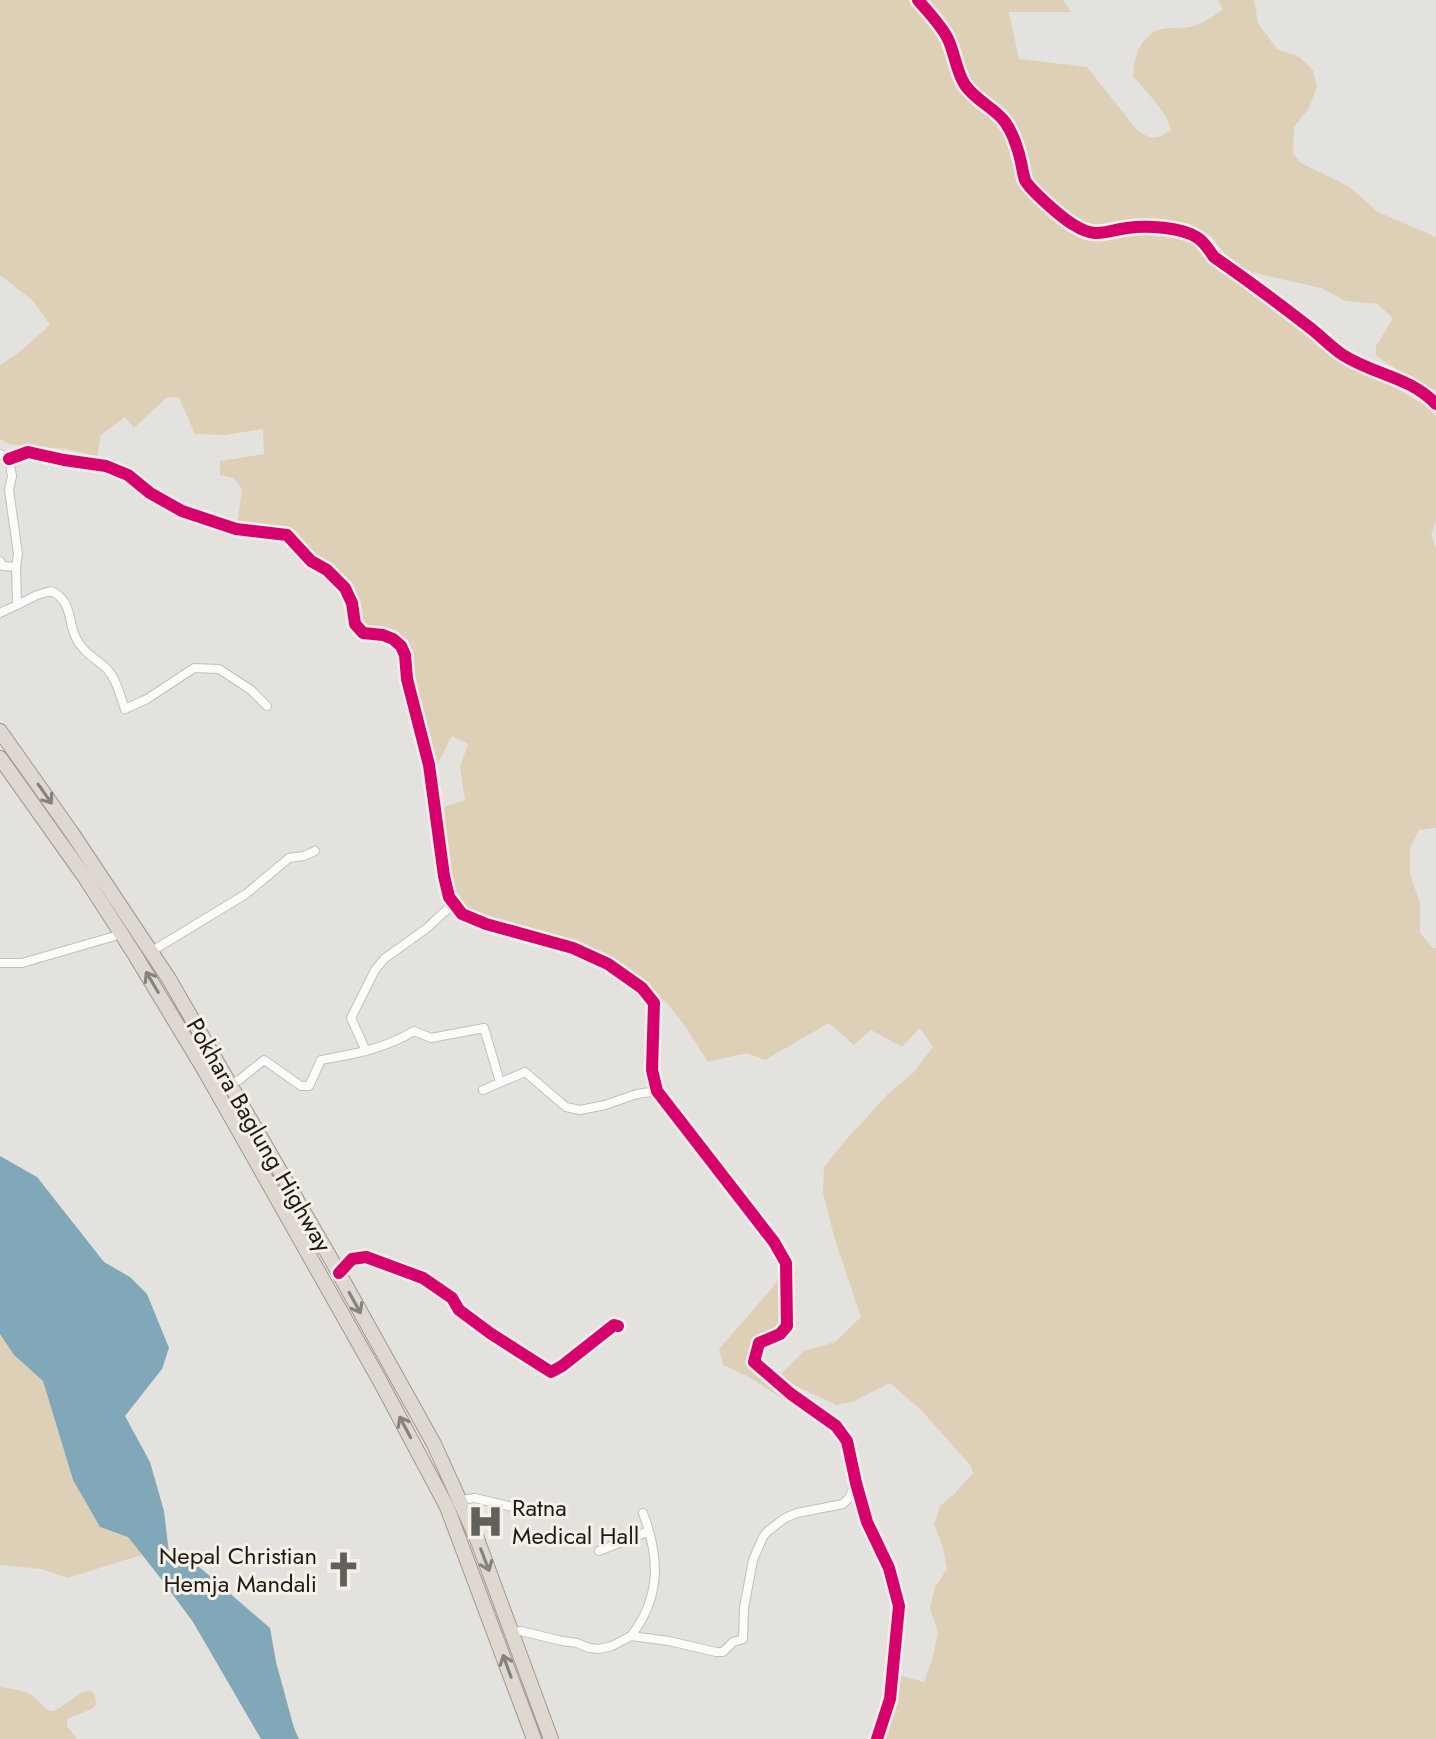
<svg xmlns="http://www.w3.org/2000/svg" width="1436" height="1739" font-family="Jost,sans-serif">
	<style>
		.green { fill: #ded0b6 }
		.water { fill: #81a8b8 }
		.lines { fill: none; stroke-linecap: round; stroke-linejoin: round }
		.minor-casing { stroke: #c1c0bd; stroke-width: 10 }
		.trunk-casing { stroke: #9f998f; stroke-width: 16 }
		.minor { stroke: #fbfbfa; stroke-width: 8 }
		.trunk { stroke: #ded8d1; stroke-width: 14 }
		.cycleway-casing { stroke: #f6f0e7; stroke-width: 17 }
		.cycleway { stroke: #d6006c; stroke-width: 12 }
		.oneway { stroke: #87827d }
		.labels { text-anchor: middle; stroke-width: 6; stroke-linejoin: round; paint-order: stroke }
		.street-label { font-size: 24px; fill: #1c1a17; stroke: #f6f0e7 }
		.poi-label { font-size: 24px; fill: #1c1a17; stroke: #f6f0e7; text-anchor: start }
	</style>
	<rect width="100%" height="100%" fill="#e4e2de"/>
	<path class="green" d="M0,0H1063L1071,12H1009L1019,59L1087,67L1137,130C1151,140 1157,140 1171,130C1165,108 1147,94 1133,76C1134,54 1143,30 1168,28C1177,27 1186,29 1194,26C1204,23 1214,15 1223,10L1218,0H1254L1258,23L1277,49L1299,57L1313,70L1317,87L1309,108L1294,127L1293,153L1301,163L1348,186L1378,212L1436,237V394L1376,356V346L1393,318L1377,304L1346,301L1321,288L1246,271L1231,263L1212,237L1191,226L1149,222L1130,224L1124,231L1183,238L1200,245L1216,265L1338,359L1358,372L1385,382L1428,407L1436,417V520L1431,536L1436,548V828L1419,830L1410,848V874L1420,903V933L1433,948H1436V1739H884L898,1675L924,1682L932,1660L938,1633L930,1608L935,1587L947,1569L942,1544L934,1525L940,1506L954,1494L973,1473L971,1466L921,1410L890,1383L852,1402L836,1405L778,1377L804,1351L835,1342L861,1317L834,1236L823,1193L824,1167L845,1141L888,1094L914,1072L933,1047L920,1028L902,1047L871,1030L854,1045L829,1023L765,1060L747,1053L708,1062L685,1026L668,1004L655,994L644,981L580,942L482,917L459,901L451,882L446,847L444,807L465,800L460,767L468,744L452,736L435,769C428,744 420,720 415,695C412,681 414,657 406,645C396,630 374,632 361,623L354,594L339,575L310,554L285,529L237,525L242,489L234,478L220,475V461L264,454L263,429L225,435L195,434L179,397L166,398L134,428L125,417L101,435L97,456L66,449L9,444L0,439V365L17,354L50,325L33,301L0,275Z
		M782,1271L781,1324L773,1334L760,1339L751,1360L755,1368L781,1390L800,1410L749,1377L723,1365L719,1349L773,1287Z
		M0,1334L14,1355L43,1381L73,1480L100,1527L128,1536L142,1555L67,1578L42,1569L0,1565Z
		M0,1686C10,1690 22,1689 31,1695C38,1699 44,1710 52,1711C64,1711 96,1670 96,1705L92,1709L67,1719V1726L77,1739H0Z"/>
	<path class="water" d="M0,1156L37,1177L104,1262L130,1277L147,1294L169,1348L162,1369L125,1416L150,1462L164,1511L169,1553L190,1559L270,1628L276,1662L294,1728L299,1739H261L193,1622L162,1580L128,1537L100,1527L73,1480L43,1381L14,1355L0,1334Z"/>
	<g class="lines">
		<defs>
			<path id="minor" d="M918,0C928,12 941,25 948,39C955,54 956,71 965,85C976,101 995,108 1005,122C1013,133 1018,149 1021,162C1022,167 1023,174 1025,180C1030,190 1063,219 1074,225C1096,239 1105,231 1127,228C1146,225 1182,227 1198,238C1205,243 1209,250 1214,257C1246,279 1278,303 1309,327C1321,336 1331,347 1343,355C1374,375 1409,376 1436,404
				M0,454L9,459L12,476L9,490L18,554L16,567
				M9,459L28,452L64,460L106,466L128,475L150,493L182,511L236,529L287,535L311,561L327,570L345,588L352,603L355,624L363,633L383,635L393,639L401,646L405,655L407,679L429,765L444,876L449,897L462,914L486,924L573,948L608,964L642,988L654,1003L652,1070L657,1091L774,1242L786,1263L787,1326L780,1334L759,1343L754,1362L791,1394L836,1426L847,1441L856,1483L867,1522L889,1568L899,1606L890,1699L877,1739
				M0,561L3,566L16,567L17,605L0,613
				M17,605L37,595L51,591C73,601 67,620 76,638C84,654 96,658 107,669C117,680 120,696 125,709L147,699L194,668L219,669L251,690L267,706
				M152,951L246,894L289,858L304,856L315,851
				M0,963H22L122,934
				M366,1051L351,1018L375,970L384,959L427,928L454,903
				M230,1084L239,1080L264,1060L301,1086H309L321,1060C355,1054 384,1049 414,1031L431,1038L484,1028L500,1082
				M483,1090L525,1072L566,1107L580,1110L605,1105L637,1094L657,1091
				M339,1273L352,1259L366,1257L423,1278L452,1298L459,1310L490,1333L551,1372L562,1366L614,1325L618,1326
				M460,1500L475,1498L534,1512
				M599,1551L649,1531
				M512,1632L521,1631L562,1641L577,1643L589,1648L599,1649L612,1646L631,1636L669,1641L716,1652H723L733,1642L743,1639L744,1608L753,1560L763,1537L768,1531L785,1518L797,1513L843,1504L849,1498L856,1483
				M631,1636C661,1597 660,1558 643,1513"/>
			<path id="trunk" d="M0,731L72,833L169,979L331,1259L434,1444L477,1539L551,1739
				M0,758L84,876L135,955L205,1071L380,1381L447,1507L534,1739"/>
		</defs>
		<use href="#minor" class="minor-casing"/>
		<use href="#trunk" class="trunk-casing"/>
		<use href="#minor" class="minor"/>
		<use href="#trunk" class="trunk"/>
		<defs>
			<path id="cycleway" d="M918,0C928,12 941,25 948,39C955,54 956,71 965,85C976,101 995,108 1005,122C1013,133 1018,149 1021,162C1022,167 1023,174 1025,180C1030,190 1063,219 1074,225C1096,239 1105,231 1127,228C1146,225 1182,227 1198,238C1205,243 1209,250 1214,257C1246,279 1278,303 1309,327C1321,336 1331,347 1343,355C1374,375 1409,376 1436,404
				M9,459L28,452L64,460L106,466L128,475L150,493L182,511L236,529L287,535L311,561L327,570L345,588L352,603L355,624L363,633L383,635L393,639L401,646L405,655L407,679L429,765L444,876L449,897L462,914L486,924L573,948L608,964L642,988L654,1003L652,1070L657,1091L774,1242L786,1263L787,1326L780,1334L759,1343L754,1362L791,1394L836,1426L847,1441L856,1483L867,1522L889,1568L899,1606L890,1699L877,1739
				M339,1273L352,1259L366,1257L423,1278L452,1298L459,1310L490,1333L551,1372L562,1366L614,1325L618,1326"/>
		</defs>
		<use href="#cycleway" class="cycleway-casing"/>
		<use href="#cycleway" class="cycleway"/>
	</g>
	<defs><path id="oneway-shaft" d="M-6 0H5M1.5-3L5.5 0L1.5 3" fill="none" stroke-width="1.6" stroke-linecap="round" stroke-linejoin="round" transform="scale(2)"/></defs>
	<g class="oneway">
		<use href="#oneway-shaft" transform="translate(45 794) rotate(55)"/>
		<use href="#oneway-shaft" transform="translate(152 982) rotate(-121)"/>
		<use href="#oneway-shaft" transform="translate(355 1303) rotate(61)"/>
		<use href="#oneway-shaft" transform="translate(405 1427) rotate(-118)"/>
		<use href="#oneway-shaft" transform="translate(485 1560) rotate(69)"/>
		<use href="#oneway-shaft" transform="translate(507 1666) rotate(-110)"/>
	</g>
	<defs>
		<symbol id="hospital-bare" viewBox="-9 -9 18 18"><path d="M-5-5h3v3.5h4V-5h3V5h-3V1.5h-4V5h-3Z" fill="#62605d" stroke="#f6f0e7" stroke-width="2.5" paint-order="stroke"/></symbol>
		<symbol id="church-bare" viewBox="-9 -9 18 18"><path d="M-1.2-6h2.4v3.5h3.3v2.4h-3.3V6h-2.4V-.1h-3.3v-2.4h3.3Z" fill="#62605d" stroke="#f6f0e7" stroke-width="2.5" paint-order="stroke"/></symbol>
	</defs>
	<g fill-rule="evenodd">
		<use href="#hospital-bare" x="460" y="1496" width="51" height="51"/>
		<use href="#church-bare" x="318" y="1544" width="51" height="51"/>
	</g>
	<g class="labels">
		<g class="street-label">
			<text transform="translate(259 1135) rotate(60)" y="8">Pokhara Baglung Highway</text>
		</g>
		<g class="poi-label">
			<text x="512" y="1516">Ratna<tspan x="512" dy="28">Medical Hall</tspan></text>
			<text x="317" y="1564" text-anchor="end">Nepal Christian<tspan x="317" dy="28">Hemja Mandali</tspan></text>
		</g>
	</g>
</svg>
